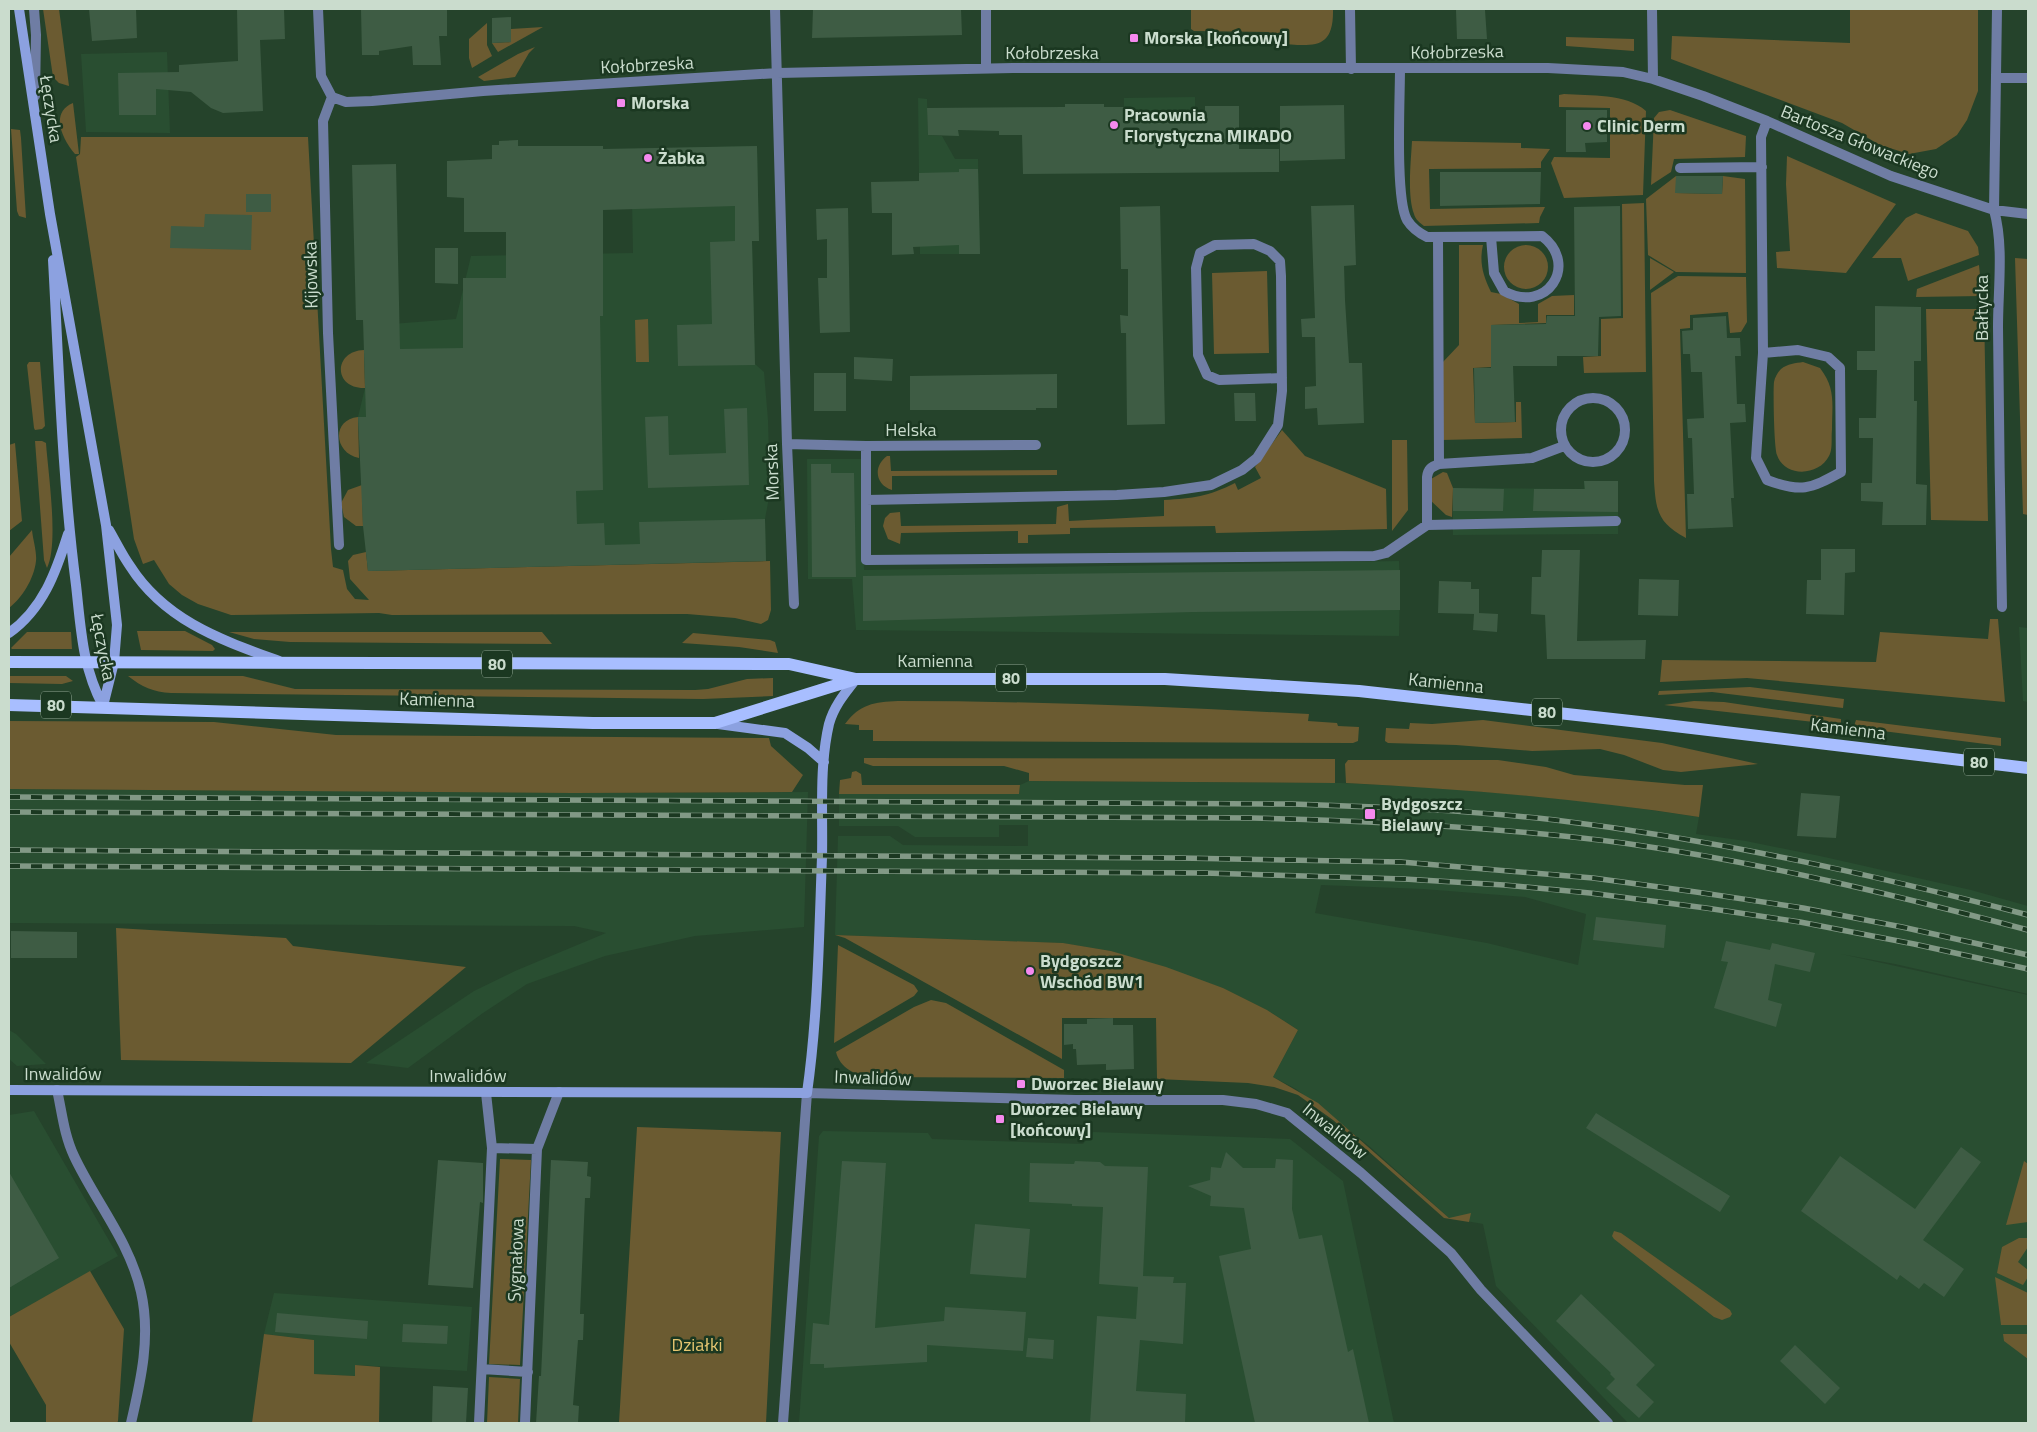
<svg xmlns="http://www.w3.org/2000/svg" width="2037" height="1432" font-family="'Titillium Web',sans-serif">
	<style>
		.built { fill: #294e31; fill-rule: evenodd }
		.green { fill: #6b5b31 }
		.building { fill: #3e5c44 }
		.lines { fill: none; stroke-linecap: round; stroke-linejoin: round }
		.street { stroke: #6f7da4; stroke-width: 10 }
		.secondary { stroke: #8ca1e0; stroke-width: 10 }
		.primary { stroke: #a8beff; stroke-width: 12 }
		.rail-casing { stroke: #829986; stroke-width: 5.5 }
		.rail { stroke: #1b3821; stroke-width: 4; stroke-dasharray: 11; stroke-linecap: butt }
		.poi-dot { fill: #f589ee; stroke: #1b3821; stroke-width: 2 }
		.labels { text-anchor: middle; stroke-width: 5; stroke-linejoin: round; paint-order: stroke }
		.shield { fill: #1b3821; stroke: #96ab99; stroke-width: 1 }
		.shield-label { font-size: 16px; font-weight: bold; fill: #cadccd }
		.poi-label { font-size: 18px; font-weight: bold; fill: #cadccd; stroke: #1b3821; text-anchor: start }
		.street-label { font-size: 18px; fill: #cadccd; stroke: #1b3821 }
		.park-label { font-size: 18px; fill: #e6c671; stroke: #1b3821 }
	</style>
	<rect width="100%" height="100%" fill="#25432b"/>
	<path class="built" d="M167,52L170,133L86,132L81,54Z
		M1195,97L1196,172L1124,173V98Z
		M918,98L927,99L928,135L942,136L955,159H978L980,254H920Z
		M757,146L759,241H752L755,364L764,372L768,420L770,492L765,519L766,561L368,571L358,417L365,388L366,326L456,319L471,256L633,253L631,149Z
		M807,459H862L864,570L1399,561L1400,591L1399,636L856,630L852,579H808Z
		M1584,481H1618V534L1453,535V488L1584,489Z
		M2019,627L2028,628V702L2023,701Z
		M1029,781L1341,783L1444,788L1595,802L1699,817L1696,834L1746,841L1820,856L1971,890L2028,906V994L1895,964L1841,954L2028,995V1423H1628L1496,1286L1483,1224L1449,1218L1369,1146L1296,1089L1273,1077L1298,1030L1267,1010L1223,988L1111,951L1062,943L835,935L838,836H890L903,845L1028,846V825H999V837H915L898,826H839V794H1019L1020,785ZM1321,885L1423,889L1525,897L1586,914L1578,965L1487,943L1315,913Z
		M9,789L654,793L808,792L804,927L695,936L605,956L527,984L483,1013L408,1068L366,1063L474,991L515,971L606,933L574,926L9,923Z
		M9,1030L16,1034L46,1064L17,1066L9,1059Z
		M34,1111L118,1256L9,1317V1115Z
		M823,1131L928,1133L932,1139L1083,1144L1093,1132L1290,1139L1343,1181L1394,1423H799L819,1136Z
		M274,1293L472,1307L467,1371L355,1365V1376L314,1374V1340L264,1334Z"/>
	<path class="green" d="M43,9H59L69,86L59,83L53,77Z
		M1191,9H1333C1334,52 1311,45 1278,44L1269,32L1194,31L1191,29Z
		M1850,9H1978V91L1967,120L1957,135L1936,149L1909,154L1880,145L1842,123L1671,59L1672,36L1850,43Z
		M487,23V45L492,56L472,68L469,58V39Z
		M543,27L498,52L492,43L511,42V29Z
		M1566,37L1634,39V51L1566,46Z
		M535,47L529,53L515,77L484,81L478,77L518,54Z
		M1564,94C1590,96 1626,93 1646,111L1643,195L1564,198L1551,163L1554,157L1610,158V108L1559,107V95Z
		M73,103L79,154H75C63,140 49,113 73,103Z
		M1670,110L1746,136L1745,157L1674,159L1671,172L1651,185L1654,118L1659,112Z
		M11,129L20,130L21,138L26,218L19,216L17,211Z
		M81,137H308L331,549L333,567L343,570L347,589L355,599L369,600L350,579L348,561L353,555L366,552L368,571L770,561L771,610L768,620L761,624L735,618L687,614L392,615L379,613L231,615L198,604L182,595L169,584L154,560L143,564L134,539L76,157L80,154Z
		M1412,141L1521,143V148L1550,149L1541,162V168L1429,169L1430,209L1545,207L1540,217L1539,223L1424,226C1420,223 1415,219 1414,214C1407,195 1411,161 1412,141Z
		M1787,156L1896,204L1846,273L1777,268L1776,252L1790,251L1786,184Z
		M1676,176V193L1722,194L1723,176L1745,179L1746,273L1676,272L1648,255L1646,199Z
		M1644,203L1646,372L1584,373L1583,357L1601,356V319L1623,318L1622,204Z
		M1916,213L1968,231L1978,247L1979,255L1908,281L1901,258H1872L1906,218Z
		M1459,245H1483C1479,262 1483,276 1491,292L1501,294L1519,304V323L1538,322V304L1552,296L1574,295V315H1546V323L1491,325V367L1473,368L1475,423L1516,422V402H1521L1522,438L1442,440V363L1459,345Z
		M1504 267a22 22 0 1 1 44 0a22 22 0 1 1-44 0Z
		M1650,258L1674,272L1650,290Z
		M2015,258L2028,259V515L2023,514Z
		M1979,265L1982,296L1916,297L1917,289Z
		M1267,271L1269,353L1214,354L1212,273Z
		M1678,276L1746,277L1747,322L1741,332L1730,333L1728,312L1690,315V328L1680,329L1686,538C1658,523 1656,511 1654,481L1651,293Z
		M1926,309H1984L1988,521L1931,520Z
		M648,319L649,362H636L635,320Z
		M364,350L365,388C333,389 333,351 364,350Z
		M29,362H40L45,426L42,429L35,430L34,428L27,365Z
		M1803,362L1820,368C1836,389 1832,404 1832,429C1831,438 1833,449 1829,456C1819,476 1785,478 1777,455C1774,448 1773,390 1774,382C1775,377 1778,372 1781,369C1787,364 1796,363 1803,362Z
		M358,417L359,458C334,453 331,420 358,417Z
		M1282,430L1305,456L1386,489L1387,529L1216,533L1215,526L1070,528V534L1028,535V543H1018V531L901,533L900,544L888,539L883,526L885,518L890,513L900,512L901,526L1056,524L1057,507L1068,504L1069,521L1164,516V500C1194,498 1207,497 1235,483L1238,490L1261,478L1255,467Z
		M1392,440H1407L1408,510L1392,531Z
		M35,441H42L46,443C48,472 59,544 47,568L44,560Z
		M15,443L22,521L9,531V445Z
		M887,456H890L891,471L1057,470V475L892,476V490C875,485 873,466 887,456Z
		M1443,472L1447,473L1453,488L1452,517L1446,515L1429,499L1431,479Z
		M362,485L363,526H356L344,517L341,503L348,490Z
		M32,530C33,540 37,552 36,561C34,579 22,598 9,608V557Z
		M1990,619H1998L2005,702L1747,678L1660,682L1662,660L1876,662L1880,632L1988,639Z
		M137,631H185L212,645L215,649L213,651L141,650Z
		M27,632H71L72,649H12L11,648Z
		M229,632H542L552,644L290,642L254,639Z
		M693,633L770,640L775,642L778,653L739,647L682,643Z
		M9,676H66L73,681L62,684L9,683Z
		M128,676H243L295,689L695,690L708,689L747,679L773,678V696L703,699L171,693C153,692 142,687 128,676Z
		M1750,687L1844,699L1843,708L1712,692L1658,695L1659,691Z
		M898,701C1035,701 1172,707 1309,714L1308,721L1337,723L1338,726L1359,727L1358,741L1353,743L873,741V730H859V725L845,724C860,704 874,702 898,701Z
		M1694,701L1724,702L1841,719V725L1664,705Z
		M1483,720L1662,743L1758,764L1681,772L1663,770L1624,755L1600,749L1532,751L1456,745L1388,743L1385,741L1386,728L1409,729L1410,723L1432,724Z
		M1856,720L2001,738V746L1859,728L1854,726Z
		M9,721L214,722L336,735L769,738L771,746L803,775L792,792L573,793L9,789Z
		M864,758L1335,759V783L1029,781V773L1004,766H873L864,763Z
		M1348,760H1498L1546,767L1574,775L1685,785H1703L1699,817C1582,799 1464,789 1346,783L1345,764Z
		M856,771L861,774L862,785H1020L1019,794H839L840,780L851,778L852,772Z
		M116,928L286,938L293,946L466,967L351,1063L121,1060Z
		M835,935L1063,943L1111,951L1166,967L1223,988L1267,1010L1298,1030L1273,1077L1318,1103L1449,1218L1471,1213L1469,1222L1444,1218L1333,1120L1298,1095L1274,1087L1248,1083L1157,1079L1156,1018H1062V1059L845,938Z
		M838,945L914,985L918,991L914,996L834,1043Z
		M931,1000L946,1003L1064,1070V1078L870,1077C855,1075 840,1068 836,1052L914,1007Z
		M637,1127L781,1132L766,1423H619Z
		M500,1159L531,1160L520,1365L489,1364Z
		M2024,1161L2028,1164V1222L2006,1225Z
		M1614,1231L1621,1233L1730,1310L1732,1314L1730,1317L1722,1320L1714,1317L1614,1239L1612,1236Z
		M2019,1238H2028V1247L2018,1262L2028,1270V1277L2023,1285L1997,1273L2002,1247Z
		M90,1271L124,1329L118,1421L117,1423H46V1405L9,1342V1317Z
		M1995,1277L2028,1293V1325H2001Z
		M264,1334L314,1340V1374L355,1376V1365L380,1367L379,1423H252Z
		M2003,1334H2028V1359L2004,1341Z
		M489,1377L520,1379L518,1423H487Z"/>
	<path class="building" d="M89,9H136L137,38L92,41Z
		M237,9H284L285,39L260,40L263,111L223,113L211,108L191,92L156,89V115H119L118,73L179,72V65L238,61Z
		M361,9H447V36H439L441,65H413L412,46L379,51V55H362Z
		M813,9H961L962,35L812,38Z
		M1456,10H1485L1487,39H1457Z
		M511,17V42L492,43V18Z
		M1065,104H1104V107H1124V111H1168V114H1205V106H1239V149H1279V172L1023,174L1022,135H999V131L958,130L959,136L928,135L927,108L1065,107Z
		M1344,105L1345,159L1280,161V106Z
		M1566,110H1607V142L1585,143L1586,152H1566Z
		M518,140V146H603V149L757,146L759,241H752L755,365L678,366L677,325L712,324L710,242L735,241V206L603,210V316H600L603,490L576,491L577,524L604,523L605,545L640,544L639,522L765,519L766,561L368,571L363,526L358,417H366L363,320H356L352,165L396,164L400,349L463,348V278H506V232H464V198L447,197V161L492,159V145H499V141Z
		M959,169H978L980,254H959V245L913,247L914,254L892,255V213H872L871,182L919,181V173L959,172Z
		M1440,172H1541L1540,204L1440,206Z
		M1676,176H1723L1722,194L1675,193Z
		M246,194H271V212H246Z
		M1354,205L1356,265L1344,266L1345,300L1349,363H1362L1364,423L1318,425L1317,408L1305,409V387L1316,386L1315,337H1302L1301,319L1315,318L1311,206Z
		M1160,206L1165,424L1127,425L1126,333H1121L1120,315L1128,316V269H1121L1120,207Z
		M1620,206L1621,316L1599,317L1598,356H1557V366H1513L1515,422L1475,423L1474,368H1491V325L1546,324L1547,316H1575L1574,207Z
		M848,208L850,332L820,333L818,278H827V239L817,240L816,209Z
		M205,214L252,215L251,250L170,248L171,226L204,227Z
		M435,248H458V284L435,283Z
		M1875,306L1921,307V361H1914V401H1917L1916,484L1927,485L1926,525H1882L1883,502L1861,501V483H1872L1873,438H1859V418H1876L1877,370H1857V351H1875Z
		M1726,316L1727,338H1740L1741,356H1735L1737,404H1745L1746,422L1730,423L1734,498H1731L1733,527L1688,529L1687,494H1694L1692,438H1688L1687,419L1704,418L1702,372H1691L1690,354H1683L1682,331L1693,330V318Z
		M854,357L893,359L892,381L854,379Z
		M814,373H846V411H814Z
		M1057,374V408H1036V410H910V376Z
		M1234,393H1255L1256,421H1235Z
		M747,408L749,485L648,488L645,417L668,416L669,455L726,453L724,409Z
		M811,464H831V473H854L856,577H812Z
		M1584,481H1618V512L1533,511L1534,489H1585Z
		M1453,488L1504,489L1503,511H1453Z
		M1821,549H1855V572L1845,573L1844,615L1806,614L1807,580H1821Z
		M1542,550H1580L1577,641L1646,640L1645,659H1547L1545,615L1531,614L1532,577H1541Z
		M1400,570V610L1193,612L863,621V576Z
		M1639,579L1679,580L1678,616L1638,615Z
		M1439,581L1471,582V589H1479V613L1498,614L1497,632L1473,630L1474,614L1438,613Z
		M1801,793L1840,796L1836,838L1797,836Z
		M1596,917L1666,925L1664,948L1593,940Z
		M11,931L77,932V958H11Z
		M1726,941L1770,950L1772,943L1815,953L1810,972L1775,964L1768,1000L1782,1004L1776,1027L1714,1008L1728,962L1721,961Z
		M1113,1018V1025H1133L1134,1069L1106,1070V1064L1077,1065L1076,1049H1073V1044L1064,1045V1024H1087V1019Z
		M1596,1113L1730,1196L1720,1212L1586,1128Z
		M1961,1147L1981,1162L1923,1240L1964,1269L1944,1297L1924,1283L1919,1289L1900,1275L1897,1280L1801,1211L1840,1156L1915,1209Z
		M1226,1152L1243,1168H1275L1276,1159L1293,1160L1292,1209L1299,1239L1322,1235L1348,1352L1353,1349L1369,1423H1255L1219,1256L1251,1249L1244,1208L1210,1206L1211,1196L1188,1186L1210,1180L1211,1167L1221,1168Z
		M438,1160L483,1163V1203L480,1202L473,1288L428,1285Z
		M551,1160L588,1162L587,1176L591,1177L590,1198H585L580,1314H584L583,1340H578L573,1405L579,1406L578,1423H536L539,1376H541Z
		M842,1161L886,1163L875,1328L944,1321L945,1307L1026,1312L1023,1351L927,1345V1362L824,1368V1364H810L813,1323L829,1325Z
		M1075,1161L1100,1162L1105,1166L1148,1167L1143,1276L1174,1277L1173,1283H1186L1183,1344L1140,1340L1136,1391L1186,1394L1185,1423H1090L1097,1316L1136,1319L1138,1287L1099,1284L1103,1207L1072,1206V1204L1029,1202L1030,1163L1074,1164Z
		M9,1172L59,1258L9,1288Z
		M975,1224L1030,1229L1026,1278L970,1274Z
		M1581,1294L1655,1365L1636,1385L1654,1402L1639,1418L1606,1388L1615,1379L1610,1374L1611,1373L1556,1321Z
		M277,1313L368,1321L367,1339L275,1332Z
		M403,1324L448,1326L447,1344L402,1342Z
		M1028,1338L1054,1340L1053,1359L1026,1357Z
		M1795,1345L1840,1388L1825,1404L1780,1361Z
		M433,1386L468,1388L466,1423H432Z"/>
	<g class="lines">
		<path class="street" d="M34,9L36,35L35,96
			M318,9L321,76L332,97L323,121L328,333L339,545
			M775,9L787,444L794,604
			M986,9V69
			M1350,9L1351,69
			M1652,9L1653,79
			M1997,9L1994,210C2004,246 1998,289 1998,327C1999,420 2000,514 2002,607
			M1400,69C1400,98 1395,199 1407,220C1412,228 1419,233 1427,237L1542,236C1580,265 1546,315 1504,291L1494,273L1491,237
			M1996,78H2028
			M332,97L346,102L372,101L483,91L778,73L1013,68H1548L1623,72L1653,79L1703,96L1767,121L1891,176L1994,210L2028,214
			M1680,168L1762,167
			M1438,237L1439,464
			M1763,353L1798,350L1828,357L1840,368L1841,472C1810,489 1801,493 1767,480L1756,458L1763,353L1761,137L1767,121
			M1561 430a32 32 0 1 1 64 0a32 32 0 1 1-64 0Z
			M787,444L866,446L1036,445
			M866,446V560L1374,556L1386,553L1427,525V477C1428,469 1431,467 1439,464L1532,458L1564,446
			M866,500L1117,495L1164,492L1211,485L1242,470L1257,458L1278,425L1282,391L1281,276L1280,261L1270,251L1254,244L1215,245L1200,253L1196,268L1198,355L1207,375L1219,380L1282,378
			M1427,525L1616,521
			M57,1090C62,1112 64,1135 74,1156C95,1201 130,1242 141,1292C151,1336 141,1380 131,1423
			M492,1148L537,1149
			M482,1369L528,1372
			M479,1423L492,1148L486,1093
			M525,1423L537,1149L559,1092
			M783,1423L807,1093L1076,1100H1223L1256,1104L1287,1113L1361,1173L1451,1253L1481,1290L1608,1423"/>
		<path class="secondary" d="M19,9L50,214L106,525L117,625L114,662L103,706
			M53,260C59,368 62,477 76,585C81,629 82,666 103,706
			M109,530C116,542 122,555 130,566C165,621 222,640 279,661
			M9,633C43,609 56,572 68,534
			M718,724L785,733L808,748L824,762
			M9,1090L807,1093C818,1015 819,936 822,857C823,814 819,767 829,724C834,706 845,693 856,679"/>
		<path class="primary" d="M9,662L789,664L856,679H1165L1359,691L1649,723L2028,768
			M9,705L593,723H715L856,679"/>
		<defs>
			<path id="rail" d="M9,797L1292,804C1380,807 1468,810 1555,820C1718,840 1870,874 2028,915
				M9,812L1253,818C1377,821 1500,827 1623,843C1760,862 1895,895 2028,930
				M9,850L1180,858L1401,862L1593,878L1696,892L1803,908L1902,927L2028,955
				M9,866L1204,873L1404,879L1504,885L1590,893L1706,908L1800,922L1914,944L2028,969"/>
		</defs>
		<use href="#rail" class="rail-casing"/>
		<use href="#rail" class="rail"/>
	</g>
	<g class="poi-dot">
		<rect x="1129" y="33" width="10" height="10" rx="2.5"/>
		<rect x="616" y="98" width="10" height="10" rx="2.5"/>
		<circle cx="1114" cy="125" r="5"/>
		<circle cx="1587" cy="126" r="5"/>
		<circle cx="648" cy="158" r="5"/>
		<rect x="1364" y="808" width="12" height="12" rx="2.5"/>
		<circle cx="1030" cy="971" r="5"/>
		<rect x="1016" y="1079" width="10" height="10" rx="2.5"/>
		<rect x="995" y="1114" width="10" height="10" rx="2.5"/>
	</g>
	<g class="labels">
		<g class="shield">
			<rect x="482" y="650.5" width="30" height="27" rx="4"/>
			<rect x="996" y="664.5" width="30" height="27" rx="4"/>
			<rect x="41" y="691.5" width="30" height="27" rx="4"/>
			<rect x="1532" y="698.5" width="30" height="27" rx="4"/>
			<rect x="1964" y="748.5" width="30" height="27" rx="4"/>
		</g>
		<g class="shield-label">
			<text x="497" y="670">80</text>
			<text x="1011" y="684">80</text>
			<text x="56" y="711">80</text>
			<text x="1547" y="718">80</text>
			<text x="1979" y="768">80</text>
		</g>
		<g class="poi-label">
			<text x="1144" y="44">Morska [końcowy]</text>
			<text x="631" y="109">Morska</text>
			<text x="1124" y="121">Pracownia<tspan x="1124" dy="21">Florystyczna MIKADO</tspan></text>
			<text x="1597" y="132">Clinic Derm</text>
			<text x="658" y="164">Żabka</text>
			<text x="1381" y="810">Bydgoszcz<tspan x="1381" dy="21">Bielawy</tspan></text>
			<text x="1040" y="967">Bydgoszcz<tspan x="1040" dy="21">Wschód BW1</tspan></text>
			<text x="1031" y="1090">Dworzec Bielawy</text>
			<text x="1010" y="1115">Dworzec Bielawy<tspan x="1010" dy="21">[końcowy]</tspan></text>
		</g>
		<g class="street-label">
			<text transform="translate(1457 52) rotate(-1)" y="6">Kołobrzeska</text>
			<text x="1052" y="59">Kołobrzeska</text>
			<text transform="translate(647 65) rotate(-3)" y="6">Kołobrzeska</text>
			<text transform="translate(51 109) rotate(81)" y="6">Łęczycka</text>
			<text transform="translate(1860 142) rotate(22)" y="6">Bartosza Głowackiego</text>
			<text transform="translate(311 275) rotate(-91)" y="6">Kijowska</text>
			<text transform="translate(1982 308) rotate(-90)" y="6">Bałtycka</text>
			<text x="911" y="436">Helska</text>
			<text transform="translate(772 472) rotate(-92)" y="6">Morska</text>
			<text transform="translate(103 647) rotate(79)" y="6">Łęczycka</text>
			<text x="935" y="667">Kamienna</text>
			<text transform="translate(1446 683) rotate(6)" y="6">Kamienna</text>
			<text transform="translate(437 700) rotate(2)" y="6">Kamienna</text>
			<text transform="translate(1848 729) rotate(7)" y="6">Kamienna</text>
			<text x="63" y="1080">Inwalidów</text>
			<text x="468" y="1082">Inwalidów</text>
			<text transform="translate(873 1078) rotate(2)" y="6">Inwalidów</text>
			<text transform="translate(1335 1131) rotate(39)" y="6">Inwalidów</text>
			<text transform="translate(516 1260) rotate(-88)" y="6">Sygnałowa</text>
		</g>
		<g class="park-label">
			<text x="697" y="1351">Działki</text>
		</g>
	</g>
	<rect width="2037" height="1432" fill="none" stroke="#cadccd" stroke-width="20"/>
</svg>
